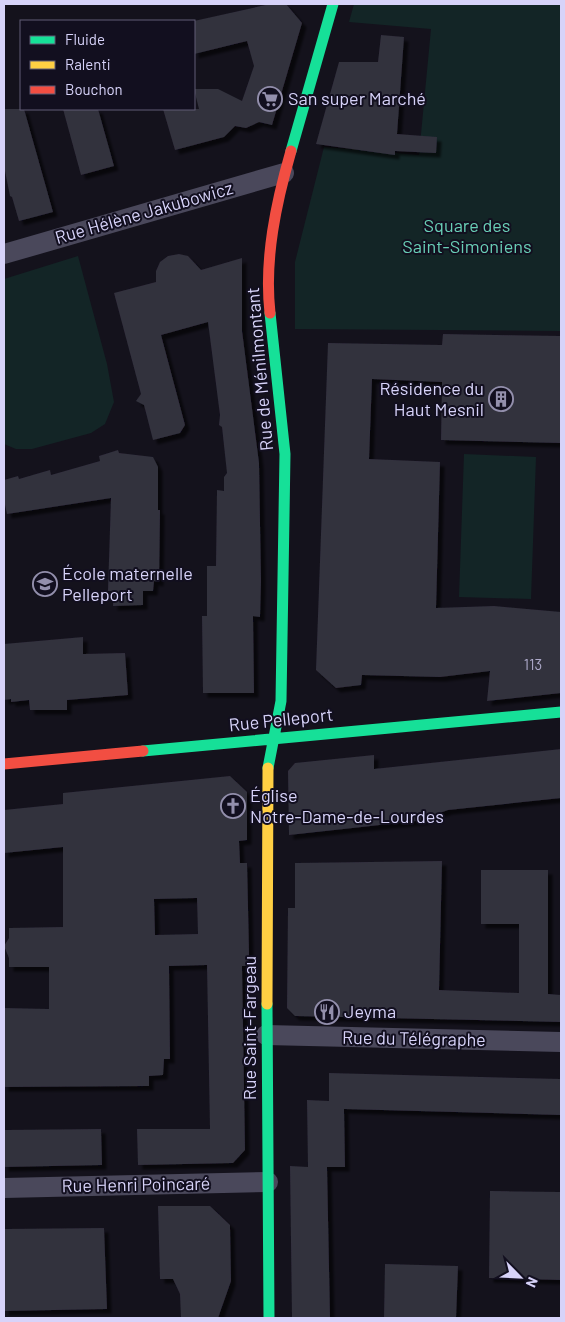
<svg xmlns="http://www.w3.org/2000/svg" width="565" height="1322" font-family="Barlow,sans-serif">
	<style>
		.green { fill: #132526 }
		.building { fill: #32303e; fill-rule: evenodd; filter: url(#shadow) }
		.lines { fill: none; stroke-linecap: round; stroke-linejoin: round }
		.street { stroke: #4a485b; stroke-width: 20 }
		.fast { stroke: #16e098; stroke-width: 11 }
		.slow { stroke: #ffcf43; stroke-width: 11 }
		.jam { stroke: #f24e42; stroke-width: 11 }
		.labels { text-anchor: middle; stroke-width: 4; stroke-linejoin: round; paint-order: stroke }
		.number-label { font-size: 15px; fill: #aeaaca }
		.poi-label { font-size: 18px; fill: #d7d3f9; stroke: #120f1f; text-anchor: start }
		.street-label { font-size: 18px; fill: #d7d3f9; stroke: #120f1f }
		.park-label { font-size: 18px; fill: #69cfb6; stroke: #120f1f }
	</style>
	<defs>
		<filter id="shadow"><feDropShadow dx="4.5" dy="4.5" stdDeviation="1" flood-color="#0009"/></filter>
	</defs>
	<rect width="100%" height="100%" fill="#14121c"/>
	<path class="green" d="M354,4H561V331L295,329V262L324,147L419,155L431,29L349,22Z
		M78,256L107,364L114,402L105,424L91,433L32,449H16L4,444V279Z
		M464,454L536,457L531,599L459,597Z"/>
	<path class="building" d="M270,4H286L302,23L272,125L259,122L246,128L235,126L224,137L175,150L163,109H199L194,89H218L242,101L254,66L247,41L194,54V21Z
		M381,35L404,37L397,134L437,137L436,153L395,151V155L316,144L339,62H378Z
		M4,109H24L53,212L19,221L12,197L10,196L4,166Z
		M63,109H98L114,166L81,175Z
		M179,254L188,256L201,270L242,258V331L259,463L261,581L260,617L253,616L254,693H203L202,616H207V566H216L217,490L224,491V477L227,473L222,427L219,425L220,415L208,322L161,335L185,425L180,433L153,440L144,405L136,401L141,394L114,293L156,282V271L160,262L168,256Z
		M443,334L561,336V443L441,440L442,382L372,379L369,459L440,462L436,608L494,606L561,612V693L487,701L490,671L440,677L362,675L361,685L336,688L316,670L328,343L442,345Z
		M118,450L119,453L153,457L158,467V510H160L159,582L154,581L153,591H143V605L113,606L114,591H108L111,498L7,514L4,500V480L18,476L19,479L50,470L51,475L100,461L99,456Z
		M83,637V654L125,653L128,695L67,700V710H30L29,700L11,702V699L4,700V644Z
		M561,749V798L448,810L425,818V820L289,835L288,771L295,763L374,755V769Z
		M230,776L247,792V840L239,841L240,863H247L248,907L249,954L248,966H242L245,1150L233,1163L138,1165L137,1129H210L207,965L169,966L170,1059H164L163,1075L149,1076V1086L4,1087V1008L49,1009V967H9V958L4,946L9,938V928L63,927V847L4,853V810L63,804V793ZM197,898L198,934L155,935L154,899Z
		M442,861L439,990L519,993V924H481V870H548V994L561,995V1022L295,1016L287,1008L288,908H295V863Z
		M329,1073L561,1079V1115L344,1109L345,1167H327L330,1318H292L290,1166L308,1167L307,1100L329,1101Z
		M101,1129L102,1165L4,1167V1130Z
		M490,1191L561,1192V1280L489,1278Z
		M158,1206H210L230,1225L231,1281L218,1318H181L180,1294L173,1279H160Z
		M104,1228L107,1309L4,1311V1229Z
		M385,1264L458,1266L456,1318H384Z"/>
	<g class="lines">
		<path class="street" d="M4,254L284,173
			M266,1035L561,1042
			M4,1188L268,1182"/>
		<path class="fast" d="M291,151L333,4
			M143,751L561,712
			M268,768L281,701L285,454L270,313
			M267,1004L269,1318"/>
		<path class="slow" d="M267,1004L268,768"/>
		<path class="jam" d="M270,313C264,259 276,203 291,151
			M4,764L143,751"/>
	</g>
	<defs>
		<symbol id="supermarket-ring" viewBox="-11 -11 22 22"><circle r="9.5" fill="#120f1f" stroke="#938fac" stroke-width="1.5"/><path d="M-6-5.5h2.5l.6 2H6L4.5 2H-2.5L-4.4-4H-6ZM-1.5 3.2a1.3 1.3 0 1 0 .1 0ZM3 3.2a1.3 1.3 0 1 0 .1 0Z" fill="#938fac"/></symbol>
		<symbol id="building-ring" viewBox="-11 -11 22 22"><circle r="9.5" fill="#120f1f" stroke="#938fac" stroke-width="1.5"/><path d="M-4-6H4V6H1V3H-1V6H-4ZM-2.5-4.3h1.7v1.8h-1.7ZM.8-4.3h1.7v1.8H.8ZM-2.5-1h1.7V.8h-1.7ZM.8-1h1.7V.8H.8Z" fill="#938fac"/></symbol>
		<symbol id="school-ring" viewBox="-11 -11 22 22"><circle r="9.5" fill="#120f1f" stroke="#938fac" stroke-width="1.5"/><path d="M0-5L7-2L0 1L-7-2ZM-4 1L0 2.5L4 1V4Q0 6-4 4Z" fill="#938fac"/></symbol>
		<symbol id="church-ring" viewBox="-11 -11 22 22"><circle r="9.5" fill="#120f1f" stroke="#938fac" stroke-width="1.5"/><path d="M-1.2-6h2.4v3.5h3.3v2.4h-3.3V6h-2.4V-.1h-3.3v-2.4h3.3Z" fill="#938fac"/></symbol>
		<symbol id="restaurant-ring" viewBox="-11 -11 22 22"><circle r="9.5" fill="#120f1f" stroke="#938fac" stroke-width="1.5"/><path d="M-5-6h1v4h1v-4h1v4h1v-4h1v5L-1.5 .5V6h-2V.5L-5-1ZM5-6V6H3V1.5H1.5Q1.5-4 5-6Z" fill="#938fac"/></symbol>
	</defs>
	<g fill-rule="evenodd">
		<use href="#supermarket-ring" x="256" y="85" width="28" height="28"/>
		<use href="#building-ring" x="487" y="385" width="28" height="28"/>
		<use href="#school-ring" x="31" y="570" width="28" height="28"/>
		<use href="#church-ring" x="219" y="792" width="28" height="28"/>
		<use href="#restaurant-ring" x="313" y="998" width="28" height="28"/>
	</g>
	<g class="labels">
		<g class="number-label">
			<text x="533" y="670">113</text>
		</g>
		<g class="poi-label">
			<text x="288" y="105">San super Marché</text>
			<text x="484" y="395" text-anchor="end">Résidence du<tspan x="484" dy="21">Haut Mesnil</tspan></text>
			<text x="62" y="580">École maternelle<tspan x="62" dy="21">Pelleport</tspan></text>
			<text x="250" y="802">Église<tspan x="250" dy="21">Notre-Dame-de-Lourdes</tspan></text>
			<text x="344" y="1018">Jeyma</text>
		</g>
		<g class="street-label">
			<text transform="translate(144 213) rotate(-16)" y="6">Rue Hélène Jakubowicz</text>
			<text transform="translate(260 369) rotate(-95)" y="6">Rue de Ménilmontant</text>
			<text transform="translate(281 720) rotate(-6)" y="6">Rue Pelleport</text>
			<text transform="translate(250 1028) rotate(-90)" y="6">Rue Saint-Fargeau</text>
			<text transform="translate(414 1039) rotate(1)" y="6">Rue du Télégraphe</text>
			<text transform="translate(136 1185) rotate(-1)" y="6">Rue Henri Poincaré</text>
		</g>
		<g class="park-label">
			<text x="467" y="232">Square des<tspan x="467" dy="21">Saint-Simoniens</tspan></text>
		</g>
	</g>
	<rect width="565" height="1322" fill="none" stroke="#d7d3f9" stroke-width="10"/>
	<rect x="20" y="20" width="175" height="90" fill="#120f1f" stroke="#615d76"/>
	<rect x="30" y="36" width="25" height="8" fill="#16e098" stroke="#615d76"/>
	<text x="65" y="45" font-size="15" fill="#d7d3f9">Fluide</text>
	<rect x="30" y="61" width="25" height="8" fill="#ffcf43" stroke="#615d76"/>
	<text x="65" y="70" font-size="15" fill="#d7d3f9">Ralenti</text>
	<rect x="30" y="86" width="25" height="8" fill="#f24e42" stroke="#615d76"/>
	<text x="65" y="95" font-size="15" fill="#d7d3f9">Bouchon</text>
	<g transform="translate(520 1277) rotate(114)" stroke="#120f1f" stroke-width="4" paint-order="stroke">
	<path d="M0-4L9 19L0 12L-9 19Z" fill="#d7d3f9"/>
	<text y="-8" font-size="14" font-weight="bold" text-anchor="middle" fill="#d7d3f9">N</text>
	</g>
</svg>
